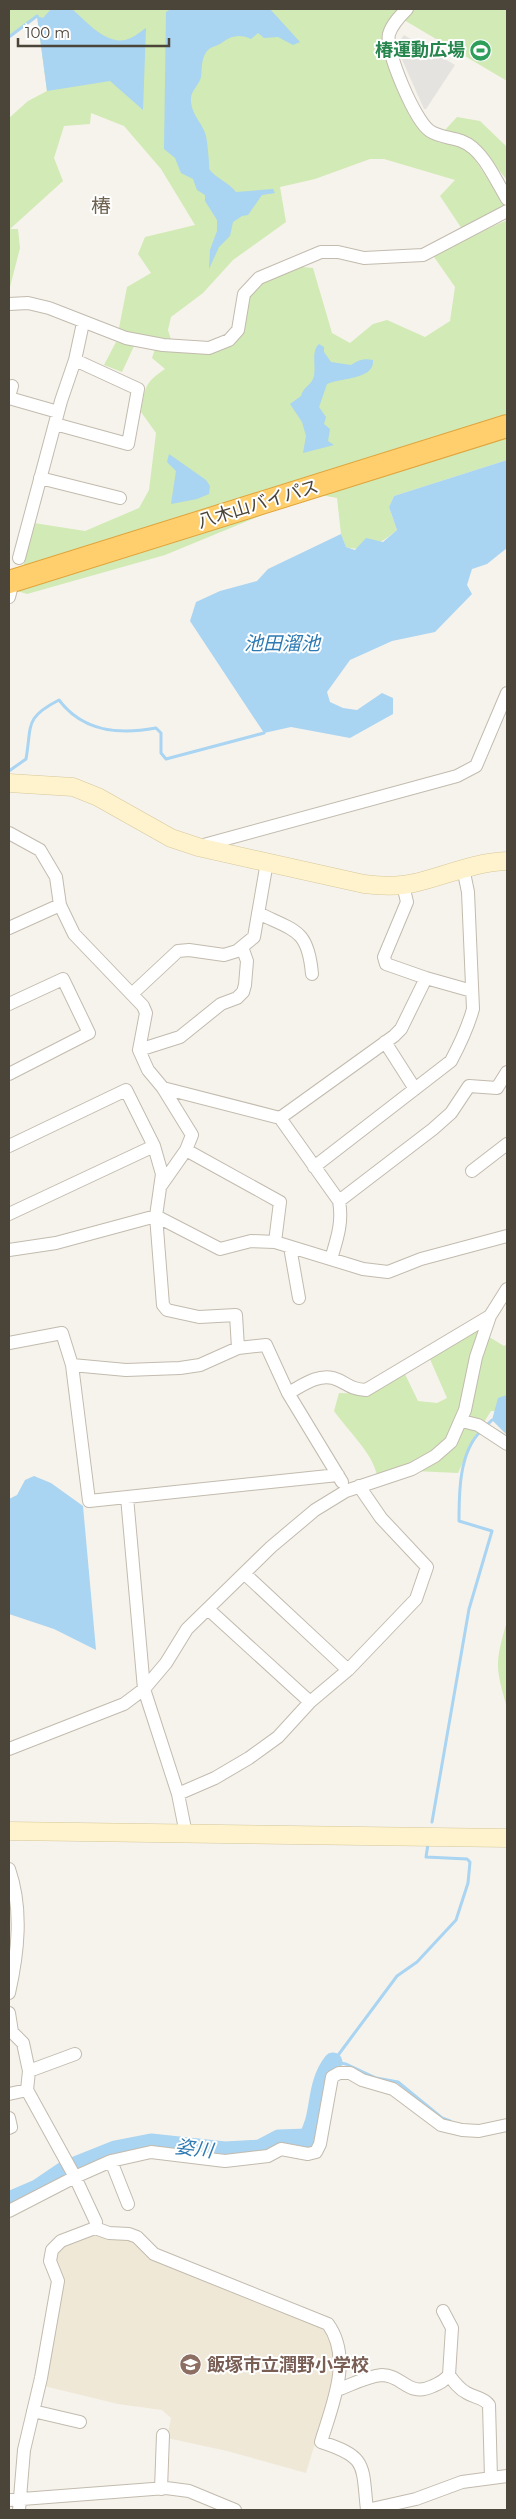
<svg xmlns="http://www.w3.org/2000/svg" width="516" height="2519" font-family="Montserrat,'Noto Sans JP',sans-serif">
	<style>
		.education { fill: #efe8d6 }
		.green { fill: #d2eab5 }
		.parking { fill: #e5e3e0 }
		.water { fill: #a9d4f2 }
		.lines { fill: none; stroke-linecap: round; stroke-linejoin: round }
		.stream { stroke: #a9d4f2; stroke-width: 3 }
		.river { stroke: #a9d4f2; stroke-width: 19 }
		.street-casing { stroke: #c2bbae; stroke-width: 14 }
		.secondary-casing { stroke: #d6c79b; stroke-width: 19 }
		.highway-casing { stroke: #e0a43c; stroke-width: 24 }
		.street { stroke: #fff; stroke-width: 12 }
		.secondary { stroke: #fff3cd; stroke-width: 18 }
		.highway { stroke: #ffcf6e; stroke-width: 22 }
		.labels { text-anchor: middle; stroke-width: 4; stroke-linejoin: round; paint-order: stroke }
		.leisure-label { font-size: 18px; font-weight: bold; fill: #27864d; stroke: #fff; text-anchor: end }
		.street-label { font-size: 18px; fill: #4b4439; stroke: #fff }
		.education-label { font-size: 18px; font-weight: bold; fill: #785e54; stroke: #fff; text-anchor: start }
		.water-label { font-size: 19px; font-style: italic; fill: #2e7ab2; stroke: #fff }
		.quarter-label { font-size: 20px; fill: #6e6250; stroke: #fff }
	</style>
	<rect width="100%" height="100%" fill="#f6f3ec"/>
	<path class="education" d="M92,2233L127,2238L323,2326L335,2345L331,2391L306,2473L227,2451L167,2438L171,2418L162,2410L118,2404L44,2386L57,2251L63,2244Z"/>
	<path class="green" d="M9,9H401L384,36L427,136L440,143L460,145L471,154L505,204L502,211L464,232L440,196L455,180L384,159H370L315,179L280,187L286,222L233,260L203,293L171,317L168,330L172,343L118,333L127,287L151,273L138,254L145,237L195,225L161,169L124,126L91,113L90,124L64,126L54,158L63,181L10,229H18L20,248L9,291V118L28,101L47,91L37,16L9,37Z
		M413,9H507V81L404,20Z
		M457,117L480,121L507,147V180C487,156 477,137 445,130Z
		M507,220V460L394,496L389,507L397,530C383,542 365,553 346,547L341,534L337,498L321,495L294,502L165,555L27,594L17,591L34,523L85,531L139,508L149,490L156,433L141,412C145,388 144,383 165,369L152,358L155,349L231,343L252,288L293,266L313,268L332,333L350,343L373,324L387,320L425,337L450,321L455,287L432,254Z
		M116,342L134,346L122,372L104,365Z
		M476,1329L504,1346L507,1344V1412L491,1411L474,1438L458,1473L393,1470L377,1475C372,1452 348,1431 334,1411L339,1393L365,1394L404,1372L418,1401L437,1403L447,1398L429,1357Z
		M507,1621V1708C495,1666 495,1663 507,1621Z"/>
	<path class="parking" d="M404,35L455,65L426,109H424L396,46Z"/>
	<path class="water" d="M51,9H72C86,21 105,44 125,40C132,39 140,32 146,28L143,110L110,81L47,91L37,16L43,18Z
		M171,9H270L300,42L293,45L278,37L264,38L258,33L251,39C242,34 231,35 223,42C218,46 213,46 209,49C201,56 202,68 201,77C199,85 191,91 191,98C190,114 203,123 206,136C207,140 210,166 209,169C217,179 228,182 236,192L273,189L275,193L262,195L248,215L242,216L233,222L230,236L219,247L209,269L210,250L217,231V220L205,201V195L197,190L193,179L181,173L175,158L164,149L166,12Z
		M319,344L324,347V352L331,362L351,365C359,360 363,358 373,360C375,380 340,378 327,384L319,407L326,417L324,424L330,429L328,441L334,445L303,453L306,436L302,422L290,404L301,396C303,387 312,385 314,376C316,365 311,351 319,344Z
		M169,454L206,480L210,486L209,494L197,499L171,504L176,471L167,462Z
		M507,460V548L487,564L472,569L467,585L472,594L435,632L392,641L350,660L327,692L330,702L343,708L357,710L382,693L393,698V714L350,738L291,727L264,733L190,621L196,602L220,591L257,581L268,569L341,534L346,547L355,550L366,538L383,542L397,530L389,507L394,496Z
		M507,1395V1435L492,1420L498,1398Z
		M34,1476L51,1483L83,1506L96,1650L54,1629L9,1614V1499L17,1495L25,1480Z"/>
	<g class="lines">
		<path class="stream" d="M9,37L37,16
			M9,771L26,759C32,725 24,718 59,700C83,732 119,735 156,728L161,733V753L166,759L264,733
			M485,1427L492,1420
			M432,1822L469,1609L492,1531L459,1521C459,1493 459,1452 481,1431
			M428,1844L426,1857L467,1859L470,1862L468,1883L456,1920L417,1962L397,1976L333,2062L346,2064L376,2078L398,2082L442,2118L450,2121"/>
		<path class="river" d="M9,2201L37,2189L65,2170L115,2150L151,2143L225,2151L260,2149L279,2139L307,2138C322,2117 314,2086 333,2062"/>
		<defs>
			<path id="street" d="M407,9C400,16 392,24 389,34C385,51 415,121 430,131C444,140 460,136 473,148C487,160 497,182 507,199
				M9,304L28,303L49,308L126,338L163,345L209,348L229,340L238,330L244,294L259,278L321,252H338L364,258L423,255L507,211
				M9,397L12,386
				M9,398L58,412
				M55,424L128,444L138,389L75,360
				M40,478L120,498
				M19,558L61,401L75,360L83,323
				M9,597L11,589
				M9,833L40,850L56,877L60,905
				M200,846L457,776L476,766L507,693
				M258,913C295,931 308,929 312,974
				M9,928L60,905L74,934L143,1006L146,1013L139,1050L148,1070L163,1088L280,1118L339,1201C343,1222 337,1239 331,1259
				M426,978L472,991
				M133,993L178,951L189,950L224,955L237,951L254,937L267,862
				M9,1004L63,979L89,1033L9,1074
				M385,1042L415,1089
				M139,1050L180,1037L221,1004L237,998L243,992L245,985L247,961L242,947
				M280,1118L394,1036L401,1029L426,978L386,964L384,957L407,902L403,885
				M9,1146L126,1090L154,1146L162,1174L156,1216L163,1305L167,1310L199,1317L236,1315L238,1348
				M186,1150L280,1202L275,1242
				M314,1167L451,1061C460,1044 468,1027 473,1009L468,892L463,868
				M472,1171L507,1144
				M160,1187L186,1150L192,1135L163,1088
				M339,1201L433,1129L451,1113L469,1086L497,1088L507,1072
				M9,1214L154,1146
				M290,1247L299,1298
				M9,1250L56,1243L156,1216L220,1249L251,1241L275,1242L363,1269L388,1272L421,1259L507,1236
				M9,1343L62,1333L72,1365L89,1501L338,1475
				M72,1365L126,1370L180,1368L200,1365L238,1348L266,1345L288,1393L342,1482
				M288,1393C302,1386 317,1374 333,1378C347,1382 348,1389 366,1390L490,1316
				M462,1421L478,1425L507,1444
				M127,1497L144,1689L178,1794L186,1834
				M245,1574L348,1670
				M208,1609L310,1702
				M9,1749L124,1704L144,1689L166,1663L187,1629L271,1547L315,1510L346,1491L412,1469L435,1456L451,1442L465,1410L476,1357L490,1316L507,1289
				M178,1794L215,1778L249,1758L278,1737L310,1702L348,1670L416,1599L427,1567L381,1518L359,1486
				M9,1869C23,1909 18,1953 9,1993
				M9,2013L12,2032L23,2043L29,2071L27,2090L75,2177L96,2222L95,2228
				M29,2071L75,2054
				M9,2094L27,2090
				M9,2118L11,2127L9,2128
				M111,2161L128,2204
				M9,2211L75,2177L111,2161L151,2152L225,2161L268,2156L281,2149L308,2154L316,2152L320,2144L332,2077L339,2073H350L362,2080L393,2089L441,2125L462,2130L479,2131L507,2125
				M443,2311L452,2328L449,2375
				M337,2390C351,2385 367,2376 382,2375C403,2375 408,2398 433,2386C440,2383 444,2381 449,2375C454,2382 459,2389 467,2393C475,2398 483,2397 489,2405L491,2478
				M33,2411L80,2422
				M161,2489L163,2435
				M9,2500L166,2488L189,2491L235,2510
				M19,2510L24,2450L41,2378L58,2281L50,2261L52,2250L61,2241L95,2228L109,2233L129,2234L137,2237L154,2254L328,2324C353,2359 332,2405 321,2442C368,2457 362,2465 367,2510
				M367,2510L416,2499L462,2482L507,2476"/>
			<path id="secondary" d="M9,783L73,787L98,797L171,838L198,847L364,884C380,886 398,887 414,883C445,876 474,862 507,861
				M9,1831L507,1838"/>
			<path id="highway" d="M9,582L507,426"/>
		</defs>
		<use href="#street" class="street-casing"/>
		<use href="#secondary" class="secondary-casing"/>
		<use href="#highway" class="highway-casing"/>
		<use href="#street" class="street"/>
		<use href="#secondary" class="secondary"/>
		<use href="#highway" class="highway"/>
	</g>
	<defs>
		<symbol id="stadium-disc" viewBox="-11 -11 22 22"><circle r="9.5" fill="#2e9e5b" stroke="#fff"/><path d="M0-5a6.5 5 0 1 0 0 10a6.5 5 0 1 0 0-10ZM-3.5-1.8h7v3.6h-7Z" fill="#fff"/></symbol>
		<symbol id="school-disc" viewBox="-11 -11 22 22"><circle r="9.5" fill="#8d6e63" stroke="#fff"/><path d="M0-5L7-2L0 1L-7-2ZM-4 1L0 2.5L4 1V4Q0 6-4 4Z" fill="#fff"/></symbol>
	</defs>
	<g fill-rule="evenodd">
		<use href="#stadium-disc" x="468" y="38" width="25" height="25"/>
		<use href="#school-disc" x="178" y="2352" width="25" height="25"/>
	</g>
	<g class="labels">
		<g class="leisure-label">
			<text x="465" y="56">椿運動広場</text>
		</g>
		<g class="street-label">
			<text transform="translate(258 504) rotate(-17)" y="6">八木山バイパス</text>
		</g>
		<g class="education-label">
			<text x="207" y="2371">飯塚市立潤野小学校</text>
		</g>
		<g class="water-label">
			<text x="282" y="650">池田溜池</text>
			<text transform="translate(194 2148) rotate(7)" y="7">姿川</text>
		</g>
		<g class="quarter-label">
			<text x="101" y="213">椿</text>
		</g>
	</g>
	<rect width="516" height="2519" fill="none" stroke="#4b4439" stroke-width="20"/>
	<path d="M18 38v8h151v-8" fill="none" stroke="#4b4439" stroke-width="2.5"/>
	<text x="25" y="38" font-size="15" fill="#4b4439" stroke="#ffffff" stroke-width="4" paint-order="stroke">100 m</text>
</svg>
